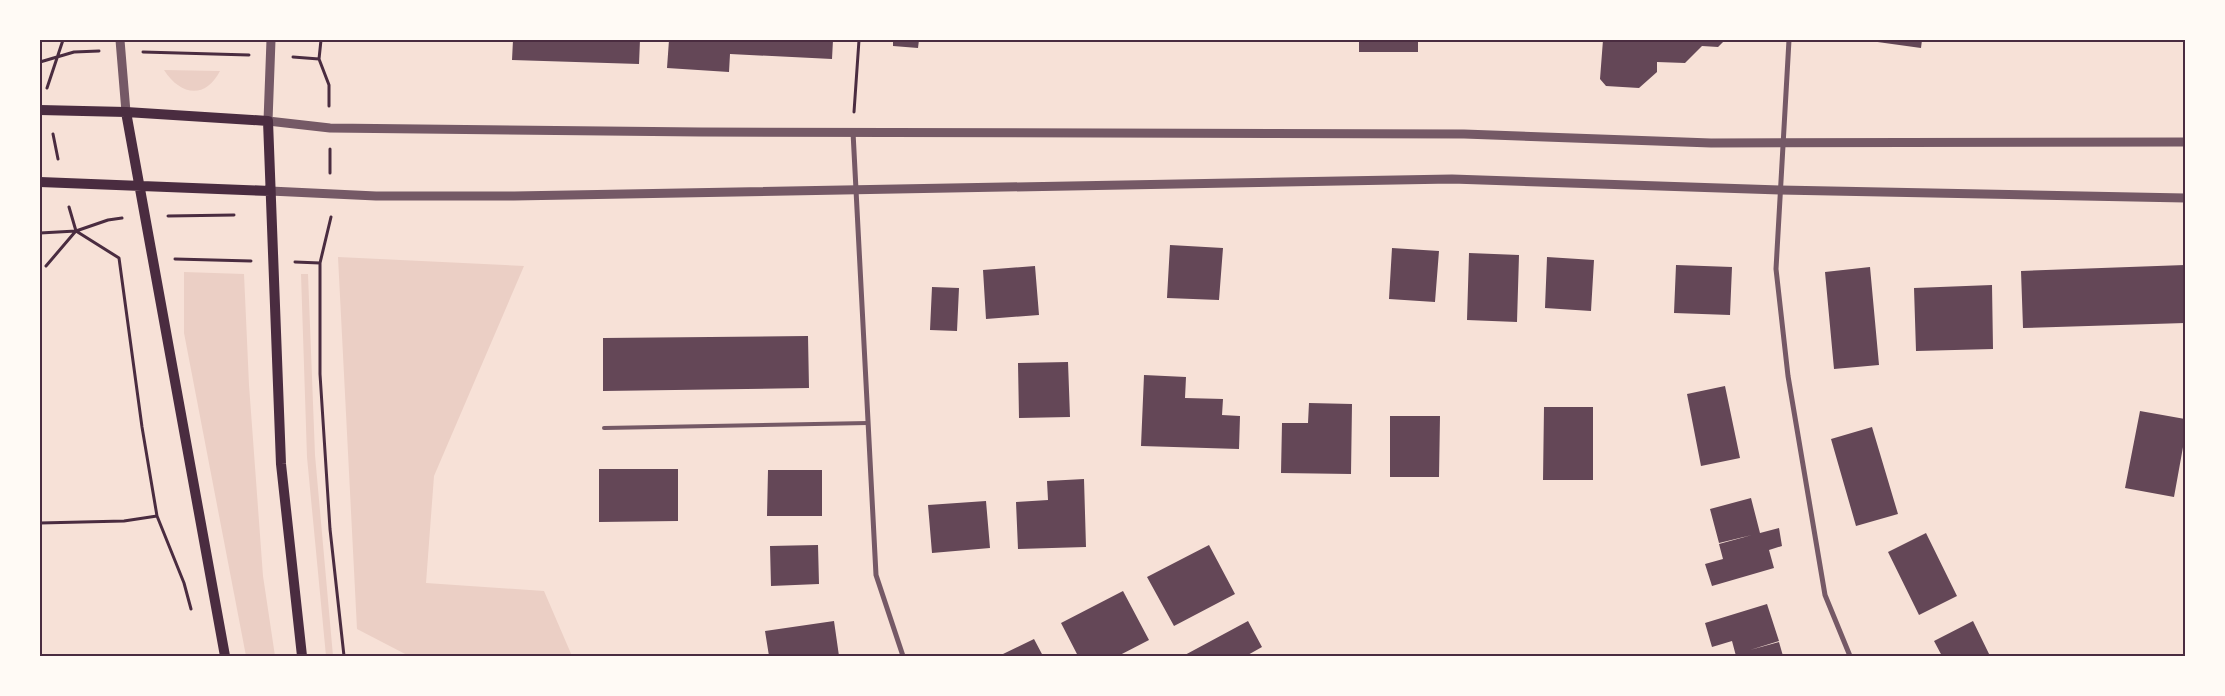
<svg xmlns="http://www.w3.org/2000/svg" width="2225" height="696" font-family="Overpass,sans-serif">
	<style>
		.green { fill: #ebcfc5 }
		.building { fill: #644757 }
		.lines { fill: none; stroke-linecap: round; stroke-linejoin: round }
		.path { stroke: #4a2c40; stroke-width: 3 }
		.service { stroke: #755966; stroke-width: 4 }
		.minor { stroke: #755966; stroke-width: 5 }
		.tertiary { stroke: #755966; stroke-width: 9 }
		.secondary { stroke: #4a2c40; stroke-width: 10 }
		.neatline { fill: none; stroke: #4a2c40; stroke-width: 2 }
	</style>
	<rect width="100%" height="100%" fill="#f7e1d7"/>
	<path class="green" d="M164,70L220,71C205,100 180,95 164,70Z
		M338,257L524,266L434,476L426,583L544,591L572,656H409L357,629Z
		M184,272L244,274L249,385L263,576L275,656H246L184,333Z
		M301,274H308L315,455L333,656H326L307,457Z"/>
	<path class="building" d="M513,40H640L639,64L512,60Z
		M669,40H833L832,59L730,54L729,72L667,68Z
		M893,40H919L918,48L893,46Z
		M1359,40H1418V52H1359Z
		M1603,40H1725L1718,47L1702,46L1685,63L1657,62V72L1639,88L1606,86L1600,79Z
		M1863,40H1922L1921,48Z
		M1170,245L1223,248L1219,300L1167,298Z
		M1392,248L1439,251L1435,302L1389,299Z
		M1469,253L1519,255L1517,322L1467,320Z
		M1547,257L1594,260L1591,311L1545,308Z
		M1676,265L1732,267L1730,315L1674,313Z
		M2185,265V323L2023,328L2021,271Z
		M1035,266L1039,315L986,319L983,270Z
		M1870,267L1879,365L1834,369L1825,272Z
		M1992,285L1993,349L1916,351L1914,288Z
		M932,287L959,288L957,331L930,330Z
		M808,336L809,388L603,391V338Z
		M1068,362L1070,417L1019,418L1018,363Z
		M1144,375L1186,377L1185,398L1223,399L1222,415L1240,416L1239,449L1141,446Z
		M1725,386L1740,458L1701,466L1687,394Z
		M1309,403L1352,404L1351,474L1281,473L1282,423H1308Z
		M1544,407H1593V480H1543Z
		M2140,411L2185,419V436L2174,497L2125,488Z
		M1390,416H1440L1439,477H1390Z
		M1872,427L1898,514L1856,526L1831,439Z
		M599,469H678V521L599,522Z
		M768,470H822V516H767Z
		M1084,479L1086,547L1018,549L1016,502L1048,500L1047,481Z
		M1751,498L1760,533L1779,528L1782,546L1769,550L1774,568L1712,586L1705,564L1723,559L1719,544L1752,535L1719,543L1710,509Z
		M986,501L990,548L932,553L928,505Z
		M1926,533L1957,596L1919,615L1888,552Z
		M818,545L819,584L771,586L770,546Z
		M1209,545L1235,594L1174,626L1147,577Z
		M1123,591L1149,640L1118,656H1078L1061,623Z
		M1767,604L1779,641L1750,650L1779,642L1783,656H1736L1732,641L1712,647L1705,623Z
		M834,621L839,656H769L765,631Z
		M1248,621L1262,647L1246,656H1183Z
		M1973,621L1990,656H1942L1934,641Z
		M1034,639L1043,656H1001L1003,654Z"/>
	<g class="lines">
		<path class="path" d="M321,40L319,59L329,85V106
			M143,52L249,55
			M293,57L319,59
			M40,62L74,52L99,51
			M47,88L63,40
			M854,112L859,40
			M53,134L58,159
			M330,149V173
			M69,207L76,231L119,258L142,427L157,516L184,583L191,609
			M168,216L234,215
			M331,217L320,263V374L330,529L344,656
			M40,233L76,231L108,220L122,218
			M175,259L251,261
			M295,262L320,263
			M46,266L75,232
			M40,523L124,521L157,516"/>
		<path class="service" d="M604,428L868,423"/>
		<path class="minor" d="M1789,40L1776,269L1788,376L1825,595L1850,656
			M853,132L876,575L903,656"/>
		<path class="tertiary" d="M120,40L126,112
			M271,40L268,121L330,128L700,132L1464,134L1711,143L2185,142
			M270,191L376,196H514L1452,179L1780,190L2185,198"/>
		<path class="secondary" d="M40,110L126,112L268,121L281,464L302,656
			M126,112L225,656
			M40,182L270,191"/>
	</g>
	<rect width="2225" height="696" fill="none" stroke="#fffaf5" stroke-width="82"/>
	<rect x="41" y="41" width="2143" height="614" class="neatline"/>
</svg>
